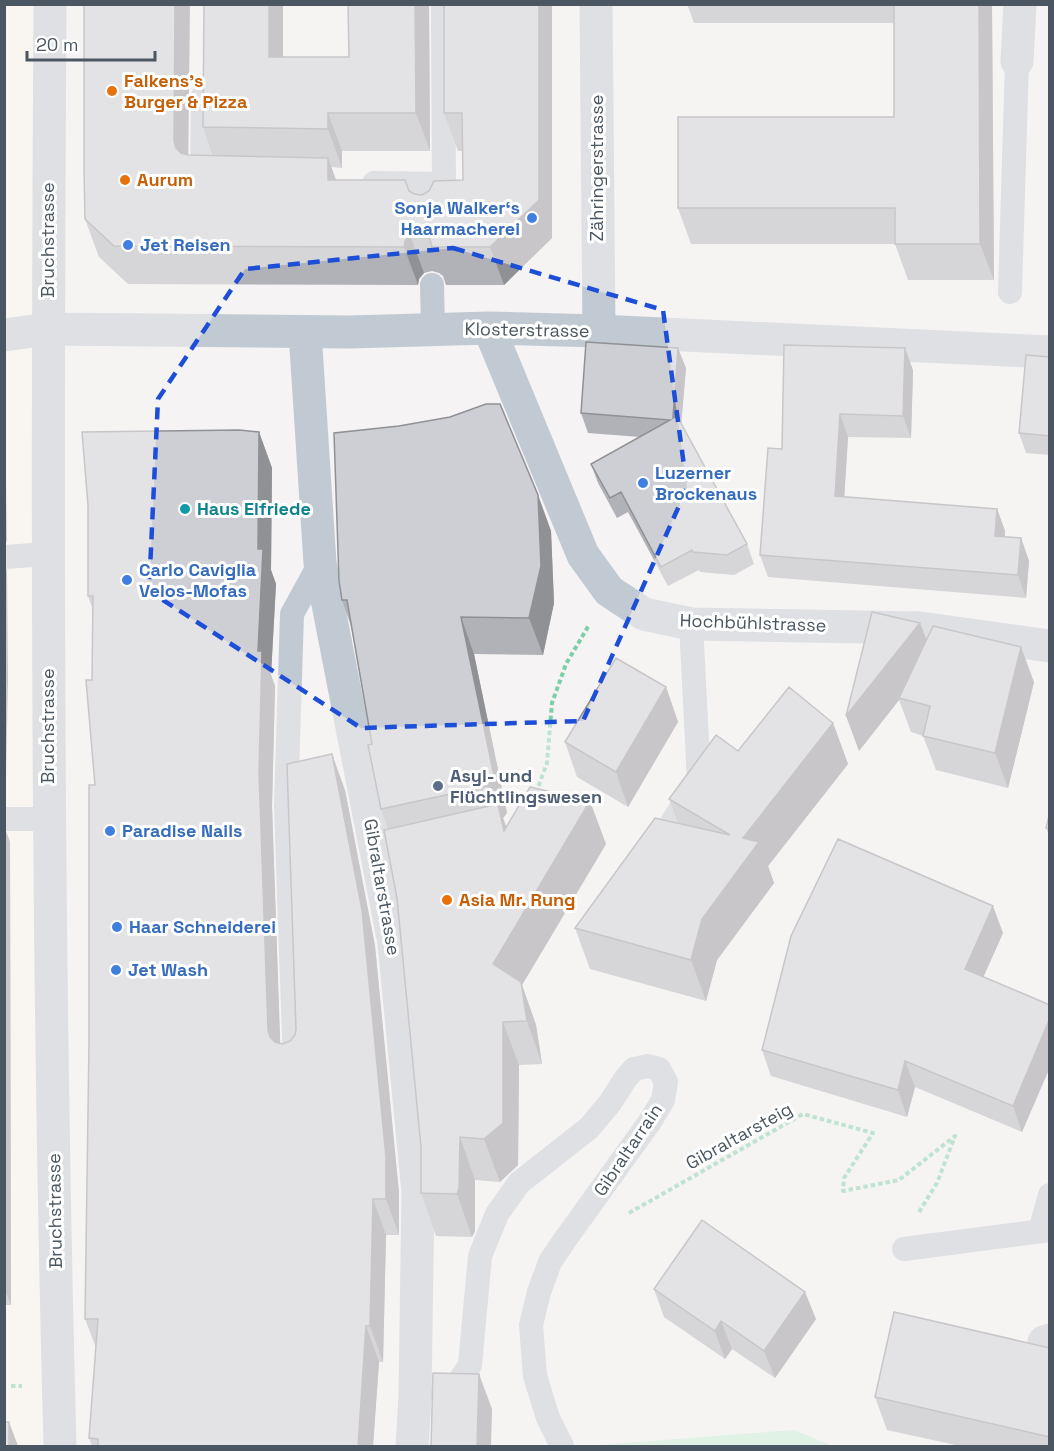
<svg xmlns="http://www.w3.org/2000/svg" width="1054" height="1451" font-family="'Space Grotesk',sans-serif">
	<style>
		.commercial { fill: #fdf9ef }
		.green { fill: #c3f1d5 }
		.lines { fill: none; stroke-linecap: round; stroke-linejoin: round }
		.path { stroke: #7ad0a6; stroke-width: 4; stroke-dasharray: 4.5 3; stroke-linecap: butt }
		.lane { stroke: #c1cad2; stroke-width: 24 }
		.street { stroke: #c1cad2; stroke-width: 33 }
		.wall { fill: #b0b2b7 }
		.shaded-wall { fill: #909195 }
		.building { fill: #cdcfd5; stroke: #909195; stroke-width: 1.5 }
		.marked { fill: none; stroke: #1d4ed8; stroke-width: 4.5; stroke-dasharray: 12 8; stroke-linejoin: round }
		.food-dot { fill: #e8710a; stroke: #fff; stroke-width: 2 }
		.shop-dot { fill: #3f7fe0; stroke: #fff; stroke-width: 2 }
		.culture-dot { fill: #0f9aa8; stroke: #fff; stroke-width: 2 }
		.service-dot { fill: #5c6f8a; stroke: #fff; stroke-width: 2 }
		.labels { text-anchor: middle; stroke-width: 6; stroke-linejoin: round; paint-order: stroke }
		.food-label { font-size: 18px; font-weight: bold; fill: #c56008; stroke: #fff; text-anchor: start }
		.street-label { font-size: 18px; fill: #4a5661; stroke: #fff }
		.shop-label { font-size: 18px; font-weight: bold; fill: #366cbe; stroke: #fff; text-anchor: start }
		.culture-label { font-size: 18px; font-weight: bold; fill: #0d838f; stroke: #fff; text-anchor: start }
		.service-label { font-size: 18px; font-weight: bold; fill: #4e5e75; stroke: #fff; text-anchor: start }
	</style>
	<rect width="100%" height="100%" fill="#f5f3f3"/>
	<path class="commercial" d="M35,4L48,1446H5L4,5Z"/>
	<path class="green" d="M794,1430L833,1446H587Z"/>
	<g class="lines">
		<path class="path" d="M536,793L547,763L552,703L566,664L589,625
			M629,1213L803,1114L873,1133L844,1178L843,1191L899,1180L955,1136L937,1183L919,1212
			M11,1386H22"/>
		<path class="lane" d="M203,96L202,179H210
			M374,183L444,184
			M439,199L444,184L443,4
			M432,285L433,329
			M1010,292L1017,61
			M4,557L48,554
			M4,819H49
			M655,849L699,780L691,624
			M295,1065L286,806L292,614L320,563
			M1040,1231L1050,1195
			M904,1249L1050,1230
			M441,1392L453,1391L470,1365L480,1256L497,1214L519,1183L589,1128L610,1103L626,1078L634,1069L648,1066L659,1069L666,1082L663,1100L649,1123L564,1241L550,1262L539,1292L531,1325L535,1376L548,1418L562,1446"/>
		<path class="street" d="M50,4C47,485 47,966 60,1446
			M596,4L599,331
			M1017,61L1020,4
			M489,328L583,555L609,591L644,614L691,624L920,628L1050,646
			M305,332L320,563L394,943L418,1192L415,1396L412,1446
			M4,335L48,329L350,332L489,328L599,331L1050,352
			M1044,1342L1050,1340"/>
	</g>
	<path class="wall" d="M429,4L430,151H342V168L331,167L336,180L409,191L414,194L422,195L463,180V151H458L444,113V4L552,238L504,285H446L443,276L439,273L432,271L424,273L419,279L418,285L128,284L99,257L85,219L188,155L213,156L203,127L283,57H349Z
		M687,4H992L994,280H908L895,244H691L678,208L894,117V23H694Z
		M1050,357V455L1026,453L1019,433Z
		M686,368L681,424L747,544L754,564L734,575L700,572L699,570L668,586L628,512L617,518L598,483L591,464L640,437L588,433L581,413Z
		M913,370L911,438L848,437L844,497L997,509L1005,531V537L1021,538L1029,561L1026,598L768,577L760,555L782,449Z
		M259,432L272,468L271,570L276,584L271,675L275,686L272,806L280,1043L282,1044L290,1041L295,1035L345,790L375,946L399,1193V1235H386L383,1362H379L373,1446H92L89,1438L96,1348L85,1319L95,785L93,610L88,596Z
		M538,495L551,531L554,603L543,655L474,654L507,813L503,818L506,827L606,844L522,985L536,1025L542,1064L519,1065L518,1165L500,1182L475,1180V1231L472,1237L436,1236L421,1193V1147L397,898L388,829L381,809L372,744L351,626L342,600Z
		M920,623L927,640L1034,682L1008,788L936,770L923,736L911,732L899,700L859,751Z
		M666,687L678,722L628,807L577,777L565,742Z
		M833,723L848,764L768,866L774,883L717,960L706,1001L590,969L575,928L678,823L669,799L738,751Z
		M1050,812V838L1046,828Z
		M4,827L10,842L11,1305H4Z
		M1003,933L983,977L1050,1005V1067L1022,1132L915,1087L907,1117L771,1076L762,1050Z
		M654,1289L816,1319L775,1378L732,1349L725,1359L664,1317Z
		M1050,1348V1446H960L887,1430L875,1397Z"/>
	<path class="shaded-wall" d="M175,4H190L188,179L174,141Z
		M269,4H283V95L269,57Z
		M415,4H429L430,151L416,113Z
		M539,4H552V238L504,285L490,247Z
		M979,4H992L994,280L980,244Z
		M328,113L342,151V168L328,129Z
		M328,158L342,196L328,180Z
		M4,216L6,300L4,301Z
		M410,235L424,273L419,279L418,285L404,247L405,241Z
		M678,348L686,368L680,438L673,418Z
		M905,348L913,370L911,438L903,416Z
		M840,414L848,437L843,518L835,496Z
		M259,432L272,468L271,570L276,584L271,675L275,686L272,806L281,1065L268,1030L259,771L258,549Z
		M4,440L6,480L7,543L4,535Z
		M538,495L551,531L554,603L543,655L529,618Z
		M997,509L1005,531L1003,558L995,536Z
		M1021,538L1029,561L1026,598L1018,575Z
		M4,563L7,571L8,680L6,776L4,773Z
		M461,617L474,654L507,813L503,818L514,847L519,874L487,786Z
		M920,623L933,657L899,698V700L859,751L846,716Z
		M1021,647L1034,682L1008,788L995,753Z
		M666,687L678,722L628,807L616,772Z
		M833,723L848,764L768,866L774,883L717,960L706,1001L691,960L702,919L743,838Z
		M332,754L345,790L375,946L399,1193V1235L386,1199Z
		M590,801L606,844L522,985L536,1025L542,1064L527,1021L493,964Z
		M4,826L10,842L11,1305L4,1288Z
		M993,906L1003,933L975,996L965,969Z
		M1050,1018V1067L1022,1132L1013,1106Z
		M503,1022L519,1065L518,1165L500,1182L484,1139Z
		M905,1061L915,1087L907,1117L898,1090Z
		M460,1137L475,1180V1231L472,1237L457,1194Z
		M373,1199L386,1235L383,1362L370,1326Z
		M805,1292L816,1319L775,1378L764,1351Z
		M721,1321L732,1349L725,1359L715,1331Z
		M366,1326L379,1362L373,1446H358Z
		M479,1374L492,1409L491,1446H477Z
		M9,1422L18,1446H9Z"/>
	<path class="building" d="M84,4H175L174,141L176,148L181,153L188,155L328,158V180H405L409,191L414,194L422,195L429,191L434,181L463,180L462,113H444V4H539V200L490,247H432L430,239L425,235L418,233L410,235L405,241L404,247L114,246L85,219L84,170Z
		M204,4H269V57H349L348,4H415L416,113H328V129L203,127Z
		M894,4H979L980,244H895V208H678V117H894Z
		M586,342L678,348L673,418L677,416L747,544L727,555L693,552L692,550L661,567L621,492L610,498L591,464L670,420L581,413Z
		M784,345L905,348L903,416L840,414L835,496L997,509L995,536L1021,538L1018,575L760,555L768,448L782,449Z
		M1026,355L1050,357V436L1019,433Z
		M486,404H500L538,495L541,566L529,618L461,617L494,776L487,786L381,809L368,745L372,744L347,600H342L339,581L334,433L399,426L450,417Z
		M239,430L259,432L258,549H263L258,651H262L259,771L268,1030L270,1037L275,1042L282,1044L290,1041L295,1035L296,1029L287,764L332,754L362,910L386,1157V1199H373L370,1326H366L358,1446H98V1439L89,1438L98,1319H85L89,1042V785H95L86,680H92L93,596H88V505L82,432Z
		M872,612L920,623L846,716Z
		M933,626L1021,647L995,753L923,736L930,706L899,698Z
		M616,658L666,687L616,772L565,742Z
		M789,687L833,723L743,838L759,842L702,919L691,960L575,928L655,818L730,835L669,799L716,735L738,751Z
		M530,787L590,801L493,964L521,982L527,1021L503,1022V1123L484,1139L460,1137L459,1188L457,1194L421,1193V1147L397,898L384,830L498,804L504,831Z
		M1050,812V829L1046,828Z
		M838,839L993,906L965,969L1050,1005V1018L1013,1106L905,1061L898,1090L762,1050L791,936Z
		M702,1220L805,1292L764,1351L721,1321L715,1331L654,1289Z
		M894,1312L1050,1348V1437L875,1397Z
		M433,1373L479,1374L477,1446H431Z
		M4,1422H9V1446H4Z"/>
	<path d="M0 0H1054V1451H0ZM453,248L663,310L687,488L583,721L361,728L149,591L158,399L245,269Z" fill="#f5f3f3" fill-opacity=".55" fill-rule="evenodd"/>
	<path class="marked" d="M453,248L663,310L687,488L583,721L361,728L149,591L158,399L245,269Z"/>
	<g class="food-dot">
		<circle cx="112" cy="91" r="6"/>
		<circle cx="125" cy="180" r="6"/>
		<circle cx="447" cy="900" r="6"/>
	</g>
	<g class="shop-dot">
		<circle cx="532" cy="218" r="6"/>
		<circle cx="128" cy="245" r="6"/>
		<circle cx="643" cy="483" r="6"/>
		<circle cx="127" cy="580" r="6"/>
		<circle cx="110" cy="831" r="6"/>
		<circle cx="117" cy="927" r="6"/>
		<circle cx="116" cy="970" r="6"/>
	</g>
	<circle class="culture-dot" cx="185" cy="509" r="6"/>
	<circle class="service-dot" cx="438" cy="786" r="6"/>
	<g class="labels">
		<g class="food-label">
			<text x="124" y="87">Falkens's<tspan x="124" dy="21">Burger &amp; Pizza</tspan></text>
			<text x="137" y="186">Aurum</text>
			<text x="459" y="906">Asia Mr. Rung</text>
		</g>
		<g class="street-label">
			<text transform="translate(597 168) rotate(-90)" y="6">Zähringerstrasse</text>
			<text transform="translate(48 240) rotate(-90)" y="6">Bruchstrasse</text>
			<text transform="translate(527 330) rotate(1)" y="6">Klosterstrasse</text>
			<text transform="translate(753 623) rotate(2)" y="6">Hochbühlstrasse</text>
			<text transform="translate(48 726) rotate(-90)" y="6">Bruchstrasse</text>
			<text transform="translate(382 887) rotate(80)" y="6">Gibraltarstrasse</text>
			<text transform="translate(739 1136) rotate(-29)" y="6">Gibraltarsteig</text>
			<text transform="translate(628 1150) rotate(-56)" y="6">Gibraltarrain</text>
			<text transform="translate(55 1211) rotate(-91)" y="6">Bruchstrasse</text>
		</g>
		<g class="shop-label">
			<text x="520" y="214" text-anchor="end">Sonja Walker‘s<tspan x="520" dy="21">Haarmacherei</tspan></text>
			<text x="140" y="251">Jet Reisen</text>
			<text x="655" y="479">Luzerner<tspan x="655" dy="21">Brockenaus</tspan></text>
			<text x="139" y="576">Carlo Caviglia<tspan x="139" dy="21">Velos-Mofas</tspan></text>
			<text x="122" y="837">Paradise Nails</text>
			<text x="129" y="933">Haar Schneiderei</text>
			<text x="128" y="976">Jet Wash</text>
		</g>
		<g class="culture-label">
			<text x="197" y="515">Haus Elfriede</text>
		</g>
		<g class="service-label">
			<text x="450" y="782">Asyl- und<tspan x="450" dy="21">Flüchtlingswesen</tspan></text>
		</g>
	</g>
	<rect width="1054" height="1451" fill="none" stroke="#4a5661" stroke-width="12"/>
	<path d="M27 51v9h128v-9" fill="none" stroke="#4a5661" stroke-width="3"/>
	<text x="36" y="51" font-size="18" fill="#4a5661" stroke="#ffffff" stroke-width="4.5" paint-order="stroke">20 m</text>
</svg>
